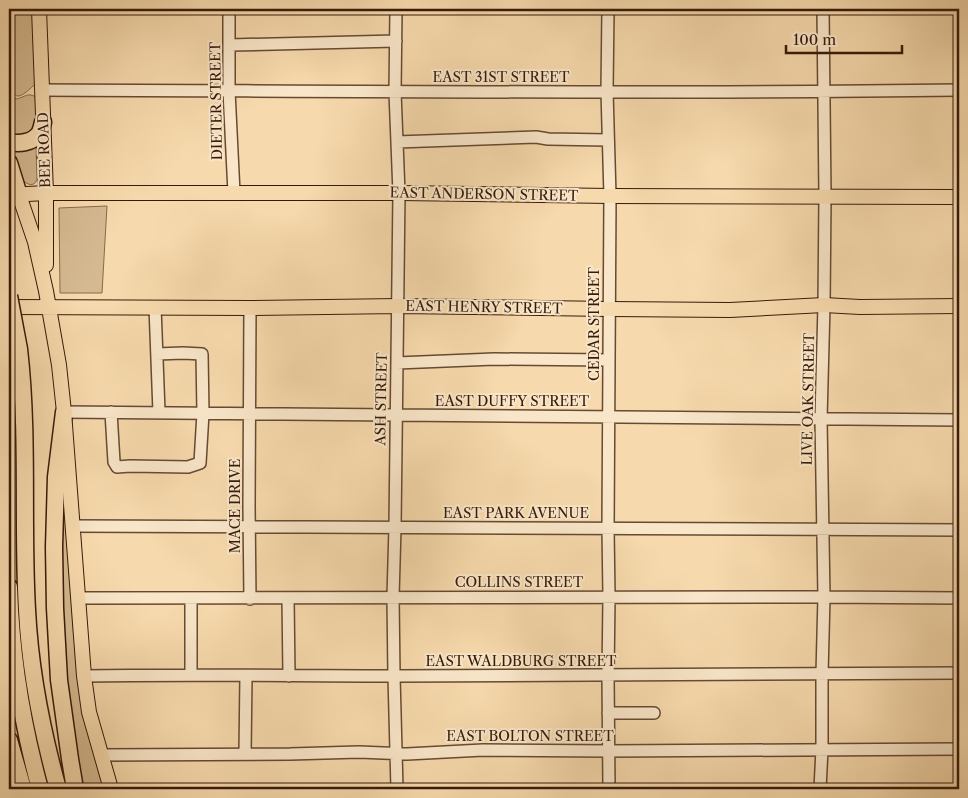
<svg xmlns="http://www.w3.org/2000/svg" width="968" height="798" font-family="'Libre Caslon Text',serif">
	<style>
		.green { fill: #d5b990; stroke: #866a4d }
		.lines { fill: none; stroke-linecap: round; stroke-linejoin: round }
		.minor-casing { stroke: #664a32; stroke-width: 14 }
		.major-casing { stroke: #361b0a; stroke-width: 16 }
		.highway-casing { stroke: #361b0a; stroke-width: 19 }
		.minor { stroke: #f9e6c9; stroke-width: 11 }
		.major { stroke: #f6d9ac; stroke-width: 14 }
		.highway { stroke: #f6d9ac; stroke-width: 16 }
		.highway-bridge-casing { stroke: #361b0a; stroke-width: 19; stroke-linecap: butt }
		.highway-bridge { stroke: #f6d9ac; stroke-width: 16 }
		.labels { text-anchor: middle; stroke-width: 4; stroke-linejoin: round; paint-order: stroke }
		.street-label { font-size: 14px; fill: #361b0a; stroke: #f9e6c9 }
	</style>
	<rect width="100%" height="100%" fill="#f6d9ac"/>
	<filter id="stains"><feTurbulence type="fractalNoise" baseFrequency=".004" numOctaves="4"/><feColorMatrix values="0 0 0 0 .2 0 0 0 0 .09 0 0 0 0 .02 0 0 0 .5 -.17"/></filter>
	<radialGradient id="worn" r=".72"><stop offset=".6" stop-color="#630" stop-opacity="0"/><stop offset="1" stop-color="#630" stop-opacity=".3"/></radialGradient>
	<path class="green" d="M9,9H33L35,84C31,88 22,97 17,96C13,95 11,88 9,85Z
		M9,90L13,96L16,99C26,97 27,92 36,97V124L32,132L9,139Z
		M36,146L37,180C34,187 27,185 23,180L22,181L9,148Z
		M107,206L102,293H60L59,208Z
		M65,495L104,789H83L65,679L61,563Z"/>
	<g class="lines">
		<defs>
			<path id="minor" d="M229,9V91L234,193
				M396,9L395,92L399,193L395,527L393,597L394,676L397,789
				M608,9L607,91L610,196L608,529L609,597L608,676L609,789
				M230,45L396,41
				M42,90C348,91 654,94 959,90
				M397,142L536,137L548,139L608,140
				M155,307L159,412
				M250,308L249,506L250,599
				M397,363L494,359L609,360
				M64,412L959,420
				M111,412L114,462L117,467L130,466L188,467L200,463L203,413L202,354L183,353L157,354
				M73,526L959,530
				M78,598L824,597L959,598
				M288,598L289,676
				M191,675V598
				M84,676C188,674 292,676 396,676C584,676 772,675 959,673
				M608,713H654
				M245,753L246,676
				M101,755L290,754L359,752L407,754L483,750L609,751L959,749
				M820,789L822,749V674L824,597L821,419L824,305L825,197L823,9"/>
			<path id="major" d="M39,9L46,193V265
				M9,195L46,193H399L610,196L959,197
				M19,195L35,242L46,291L59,365L64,412L84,676L89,712L111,789
				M9,307L250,308L398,306L609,309L730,310L824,305L860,307L959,306"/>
			<path id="highway" d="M9,142C19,144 32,143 39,134C41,131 42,126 43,122
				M9,163L19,195
				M19,349C29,436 22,523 27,610C30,671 42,731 58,789
				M64,412L56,477L54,547L55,608L59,680L70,759L75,789
				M9,587C11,656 22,723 40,789
				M9,740L23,789"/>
		</defs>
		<use href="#minor" class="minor-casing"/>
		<use href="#major" class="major-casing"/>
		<use href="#highway" class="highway-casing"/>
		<use href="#minor" class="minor"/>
		<use href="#major" class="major"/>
		<use href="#highway" class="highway"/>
		<defs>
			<path id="highway-bridge" d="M9,296L19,349"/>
		</defs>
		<use href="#highway-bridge" class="highway-bridge-casing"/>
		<use href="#highway-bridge" class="highway-bridge"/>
	</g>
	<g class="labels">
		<g class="street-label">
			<text x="501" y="82">EAST 31ST STREET</text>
			<text transform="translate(216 101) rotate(-91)" y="5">DIETER STREET</text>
			<text transform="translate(44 150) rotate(-92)" y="5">BEE ROAD</text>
			<text transform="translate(484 194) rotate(1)" y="5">EAST ANDERSON STREET</text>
			<text transform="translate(484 307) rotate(1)" y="5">EAST HENRY STREET</text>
			<text transform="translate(594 324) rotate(-90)" y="5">CEDAR STREET</text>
			<text transform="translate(381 399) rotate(-89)" y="5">ASH STREET</text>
			<text transform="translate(808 399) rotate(-89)" y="5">LIVE OAK STREET</text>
			<text x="512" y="406">EAST DUFFY STREET</text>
			<text transform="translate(235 506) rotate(-90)" y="5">MACE DRIVE</text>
			<text x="516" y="518">EAST PARK AVENUE</text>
			<text x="519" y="587">COLLINS STREET</text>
			<text x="521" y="666">EAST WALDBURG STREET</text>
			<text x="530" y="741">EAST BOLTON STREET</text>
		</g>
	</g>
	<rect width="968" height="798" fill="none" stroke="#f6d9ac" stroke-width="30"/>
	<rect x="10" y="10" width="948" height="778" fill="none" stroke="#361b0a" stroke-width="2.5"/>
	<rect x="15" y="15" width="938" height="768" fill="none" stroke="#361b0a"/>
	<path d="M786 45v8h116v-8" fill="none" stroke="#361b0a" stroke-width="2.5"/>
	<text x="793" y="45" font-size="15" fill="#361b0a" stroke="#f9e6c9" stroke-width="4" paint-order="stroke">100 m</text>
	<rect width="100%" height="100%" filter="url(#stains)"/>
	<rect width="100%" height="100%" fill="url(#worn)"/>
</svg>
